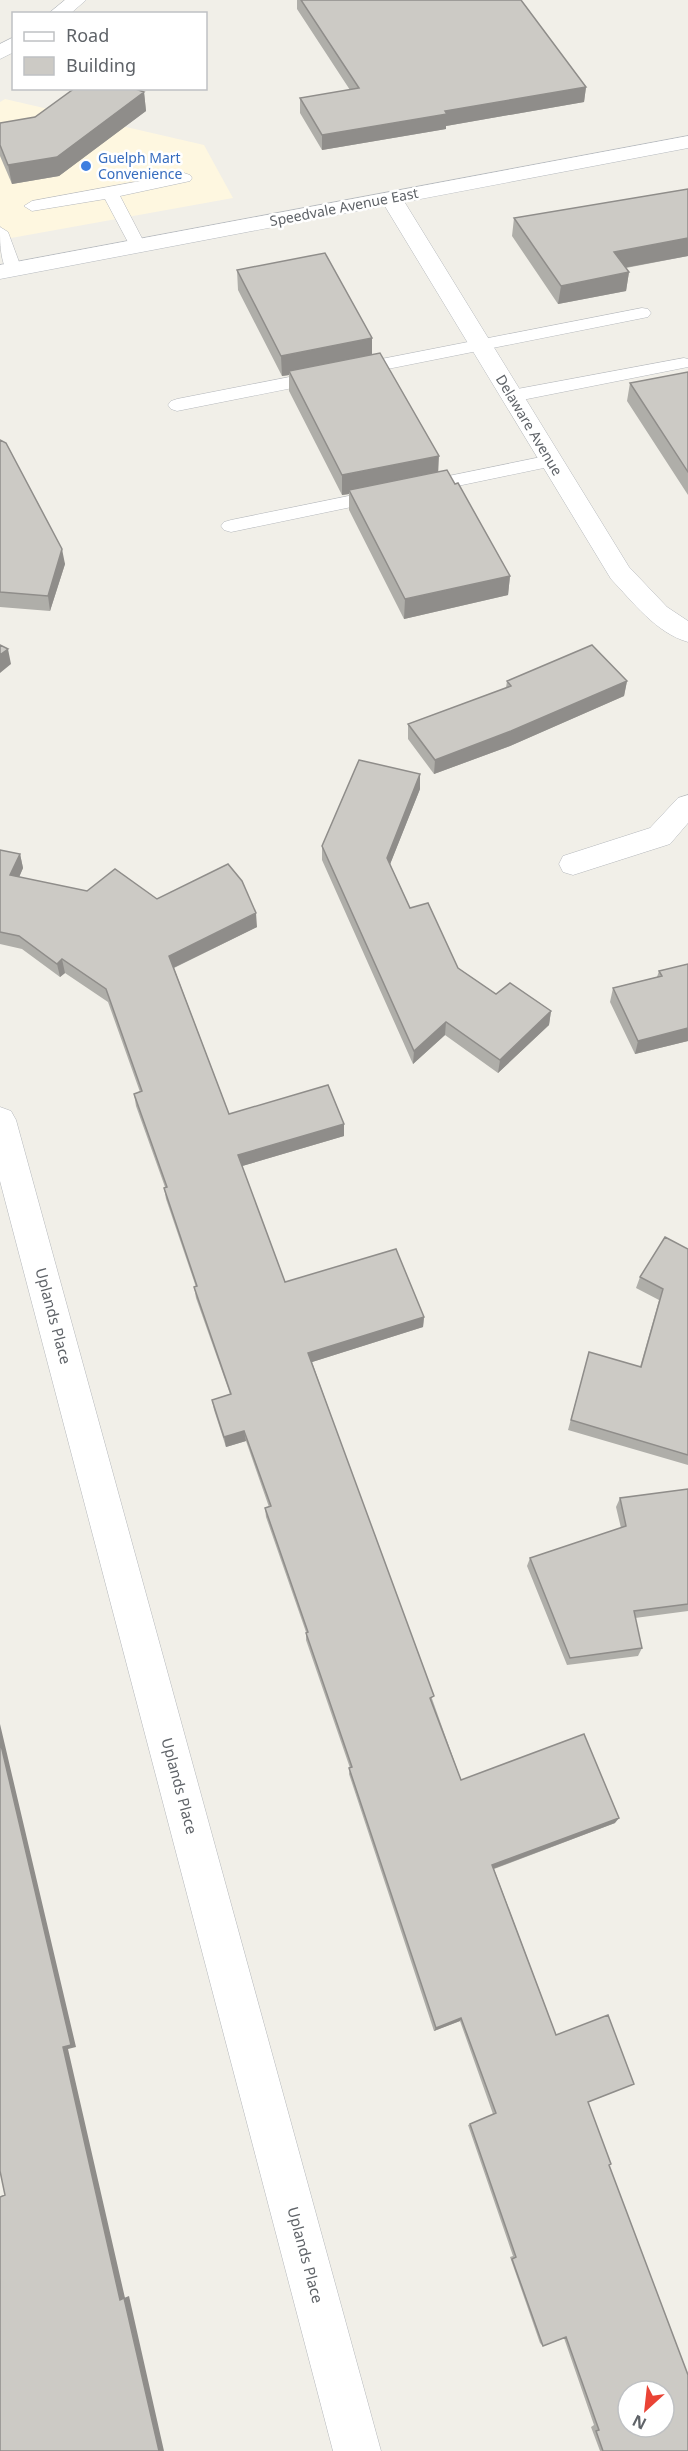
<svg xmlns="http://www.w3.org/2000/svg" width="688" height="2451" font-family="'Noto Sans',sans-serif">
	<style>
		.commercial { fill: #fef7e0 }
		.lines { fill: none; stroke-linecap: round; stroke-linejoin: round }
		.service-casing { stroke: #b5b8bc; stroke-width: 1 }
		.minor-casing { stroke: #b5b8bc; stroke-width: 1 }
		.secondary-casing { stroke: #b6babf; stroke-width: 1 }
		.service { fill: #fff; fill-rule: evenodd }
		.minor { fill: #fff; fill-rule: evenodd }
		.secondary { fill: #fff; fill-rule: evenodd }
		.wall { fill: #afaea9 }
		.shaded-wall { fill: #8f8d8a }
		.building { fill: #cccac5; stroke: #8f8d8a; stroke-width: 1.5; fill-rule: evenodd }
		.shop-dot { fill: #3f7fe0; stroke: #fff; stroke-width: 2 }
		.labels { text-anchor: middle; stroke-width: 5; stroke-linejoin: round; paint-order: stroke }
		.far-shop-label { font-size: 14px; fill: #366cbe; stroke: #fff; text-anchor: start }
		.far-street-label { font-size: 14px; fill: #5f6368; stroke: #fff }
		.street-label { font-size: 15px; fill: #5f6368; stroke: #fff }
	</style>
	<rect width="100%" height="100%" fill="#f1efe8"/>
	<path class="commercial" d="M5,99L204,145L233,198L0,240V102Z"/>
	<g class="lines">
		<defs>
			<path id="service" d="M184,173L190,175L192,178L190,181L120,196L146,246L138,251L130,246L105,199L32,211L24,206L32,201Z
				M0,227L8,232L22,270L20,274H8C0,259 0,244 0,227Z
				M642,308L648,309L651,313L648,317L177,411L171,409L168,405L171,401L177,399Z
				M684,358L688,359V367L512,402L506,400L503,396L506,392L512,390Z
				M551,455L558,457L560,461L558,465L419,494L412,492L410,488L412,484L419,482Z
				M383,489L390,491L392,495L390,499L231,532L224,530L221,526L224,522L231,520Z"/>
			<path id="minor" d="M391,192L398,194L402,198L629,567L667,607L688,621V642C656,633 633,602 611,579L380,198L384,194Z
				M688,795V823L670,844L573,875L563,872L559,864L563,856L650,828L678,798Z
				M0,1107L11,1111L16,1120L381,2451H333L0,1181Z"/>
			<path id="secondary" d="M65,0H86L70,14H48Z
				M14,37V52L0,59V44Z
				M688,136V148L0,279V265Z"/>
		</defs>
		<use href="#service" class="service-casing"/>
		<use href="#minor" class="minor-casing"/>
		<use href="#secondary" class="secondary-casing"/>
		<use href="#service" class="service"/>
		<use href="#minor" class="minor"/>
		<use href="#secondary" class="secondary"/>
	</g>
	<path class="wall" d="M297,0H521L586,87L584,102L446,126V129L322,150L300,113V98L350,90L297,9Z
		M144,92L146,111L59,176L12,184L0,156V123L35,117Z
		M688,189V256L626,268L629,272L626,291L558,304L512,236L514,218Z
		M237,270L372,354L438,472L510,576L508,595L404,619L349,510V494L342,495L289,391V375L282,376L238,290Z
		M688,372V495L627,401L630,383Z
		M0,440L65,564L50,611L0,607Z
		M507,681H627L624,696L510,746L434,774L408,739V724L506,688Z
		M420,774V789L390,864L410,908L458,968L496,994L551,1011L549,1025L498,1073L445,1035L413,1064L322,860V846Z
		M0,850L20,854L23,868L19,877L87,891L157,899L257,927L174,968L229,1114L344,1136L242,1166L285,1282L424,1317L423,1327L312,1362L461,1780L615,1823L494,1869L556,2035L588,2102L609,2165L688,2451H600L591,2427L594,2425L564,2338L543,2346L540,2343L510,2257L513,2256L468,2125L493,2114L460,2021L434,2031L349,1774L350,1768L306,1640V1632L266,1517L265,1508L269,1507L246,1441L226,1447L214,1410L212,1400L230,1394L196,1298L194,1287H196L166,1199L164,1188L165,1187L136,1106L134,1094L140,1092L108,1002L65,973L60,977L22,949L0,944Z
		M688,964V1041L635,1054L610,1002L613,988L657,977L659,971Z
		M688,1249V1465L568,1430L589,1352L640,1367L659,1300L636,1288L640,1277Z
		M688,1489V1611L635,1618L642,1648L638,1656L567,1665L527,1566L530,1558L621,1528L616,1507L620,1498Z"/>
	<path class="shaded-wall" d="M586,87L584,102L446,126V129L322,150V135L445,111Z
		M144,92L146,111L59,176L12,184L8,165Z
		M688,238V256L612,270L614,252Z
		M629,272L626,291L558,304L561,286Z
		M372,338V359L289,371V375L282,376L281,356Z
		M439,456L438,476L349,490V494L342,495V475Z
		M62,549L65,564L50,611L48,596Z
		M510,576L508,595L404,619L405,599Z
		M8,649L11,664L0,673V655Z
		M627,681L624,696L510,746L434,774L435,760Z
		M420,774V789L387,872V858Z
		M20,854L23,868L14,889L10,875Z
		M256,913L257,927L171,969L169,956Z
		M62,959L65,973L60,977L57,964Z
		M551,1011L549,1025L498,1073L500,1060Z
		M446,1022L445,1035L413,1064L414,1051Z
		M688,1028V1041L635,1054L638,1041Z
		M344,1124V1136L239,1167L238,1155Z
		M424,1317L423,1327L309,1363L308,1353Z
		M244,1431L246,1441L226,1447L224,1437Z
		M0,1724L76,2047L68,2049L125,2298L120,2300L63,2047L0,1741Z
		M619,1818L615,1823L490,1870L492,1865Z
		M461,2018L460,2021L434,2031L436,2028Z
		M129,2296L164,2451H159L124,2298Z"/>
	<path class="building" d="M301,0H521L586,87L445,111L447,114L322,135L300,98L359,88Z
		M75,88H133L144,92L57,157L8,165L0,145V123L35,117Z
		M688,189V238L614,252L629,272L561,286L514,218Z
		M325,253L372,338L281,356L237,270Z
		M380,353L439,456L342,475L289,371Z
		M688,372V472L630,383Z
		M0,440L6,443L62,549L48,596L0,592Z
		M447,470L455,484L458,483L510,576L405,599L349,490Z
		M0,645L8,649L0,655Z
		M592,645L627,681L511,731L435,760L408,724L511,686L507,681Z
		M359,760L420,774L387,858L410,908L428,903L458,968L496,994L510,983L551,1011L500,1060L446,1022L414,1051L322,846Z
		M0,850L20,854L10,875L87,891L115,869L157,899L228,864L242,881L256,913L169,956L229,1114L328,1085L344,1124L238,1155L285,1282L396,1249L424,1317L308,1353L434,1696L430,1698L461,1780L584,1734L619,1818L492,1865L556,2035L608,2015L634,2084L588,2102L611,2164L609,2165L688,2375V2451H603L596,2431L599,2430L566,2337L543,2346L512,2259L516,2257L470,2124L496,2113L461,2018L436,2028L349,1768L352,1767L306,1633L308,1632L265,1508L271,1506L244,1431L224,1437L212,1400L231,1394L194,1287L197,1286L164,1188L167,1187L134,1094L142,1091L106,989L62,959L57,964L19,936L0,932ZM628,2391H664V2427H628Z
		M688,964V1028L638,1041L613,988L662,976L659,971Z
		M665,1237L688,1249V1455L571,1420L589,1352L641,1367L663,1289L640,1277Z
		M688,1489V1604L634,1611L642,1648L570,1658L530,1558L626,1526L620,1498Z
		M0,1741L71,2045L63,2047L120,2300L124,2298L159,2451H0V2197L5,2195L0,2171Z"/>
	<circle class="shop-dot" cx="86" cy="166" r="6"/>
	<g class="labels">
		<g class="far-shop-label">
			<text x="98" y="163">Guelph Mart<tspan x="98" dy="16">Convenience</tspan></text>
		</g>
		<g class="far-street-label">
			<text transform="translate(344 207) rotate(-11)" y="5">Speedvale Avenue East</text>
			<text transform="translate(529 425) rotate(59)" y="5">Delaware Avenue</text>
		</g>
		<g class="street-label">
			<text transform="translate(53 1316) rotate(75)" y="5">Uplands Place</text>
			<text transform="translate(179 1786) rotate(75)" y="5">Uplands Place</text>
			<text transform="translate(305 2255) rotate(75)" y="5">Uplands Place</text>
		</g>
	</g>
	<rect x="12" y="12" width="195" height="78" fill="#ffffff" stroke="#bfc1c3" stroke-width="1.5"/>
	<rect x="24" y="32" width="30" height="9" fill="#ffffff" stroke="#bfc1c3" stroke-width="1.5"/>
	<text x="66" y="42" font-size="18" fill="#5f6368">Road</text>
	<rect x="24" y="57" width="30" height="18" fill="#cccac5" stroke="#bfc1c3" stroke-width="1.5"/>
	<text x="66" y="72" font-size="18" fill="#5f6368">Building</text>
	<g transform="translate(646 2409) rotate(207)"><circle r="28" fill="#ffffff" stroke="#bfc1c3" stroke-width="1.5"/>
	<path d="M0-4.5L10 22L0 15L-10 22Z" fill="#ea4335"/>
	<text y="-9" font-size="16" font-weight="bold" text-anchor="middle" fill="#5f6368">N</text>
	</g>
</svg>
